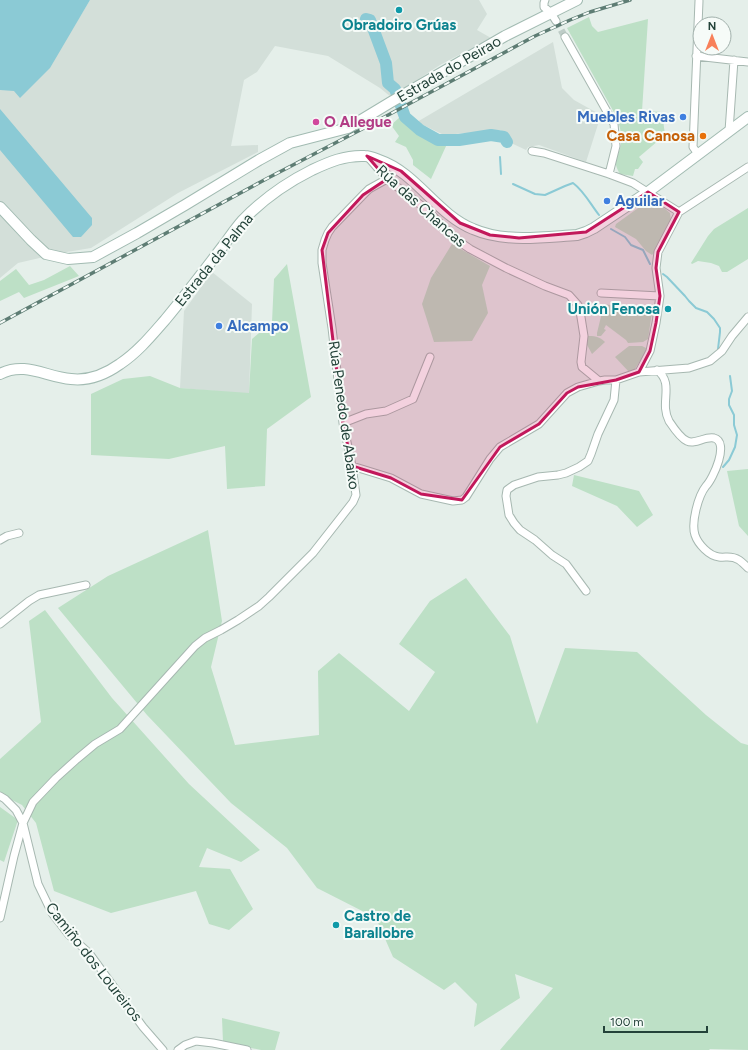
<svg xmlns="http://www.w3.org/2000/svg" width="748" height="1050" font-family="Figtree,sans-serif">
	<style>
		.built { fill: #d3dfd9 }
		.green { fill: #bde0c6 }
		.water { fill: #8bcad5 }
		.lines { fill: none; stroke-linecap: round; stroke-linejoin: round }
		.stream { stroke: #8bcad5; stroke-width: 2 }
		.river { stroke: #8bcad5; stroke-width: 12 }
		.street-tunnel { stroke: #beccc7; stroke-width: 7; stroke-dasharray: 7 3.5; stroke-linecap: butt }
		.street-casing { stroke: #a7b8b1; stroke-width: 9 }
		.secondary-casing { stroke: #a2bbb2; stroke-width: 12 }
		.street { stroke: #fff; stroke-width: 7 }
		.secondary { stroke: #fff; stroke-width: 10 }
		.rail-casing { stroke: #5e7d74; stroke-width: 3.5 }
		.rail { stroke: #f6fbf8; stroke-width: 2; stroke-dasharray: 6; stroke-linecap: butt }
		.marked { fill: #c2185b; fill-opacity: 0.2; stroke: #c2185b; stroke-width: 3; stroke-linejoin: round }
		.culture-dot { fill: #0f9aa8; stroke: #f6fbf8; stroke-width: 1.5 }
		.shop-dot { fill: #3f7fe0; stroke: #f6fbf8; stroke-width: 1.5 }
		.hotel-dot { fill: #d1479c; stroke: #f6fbf8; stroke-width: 1.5 }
		.food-dot { fill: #e8710a; stroke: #f6fbf8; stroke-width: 1.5 }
		.labels { text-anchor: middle; stroke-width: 4; stroke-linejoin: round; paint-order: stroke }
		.culture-label { font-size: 15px; font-weight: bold; fill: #0d838f; stroke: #f6fbf8 }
		.street-label { font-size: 15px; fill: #234239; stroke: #f6fbf8 }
		.shop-label { font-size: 15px; font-weight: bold; fill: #366cbe; stroke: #f6fbf8; text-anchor: start }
		.hotel-label { font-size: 15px; font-weight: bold; fill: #b23c85; stroke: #f6fbf8; text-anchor: start }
		.food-label { font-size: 15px; font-weight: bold; fill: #c56008; stroke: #f6fbf8; text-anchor: end }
	</style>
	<rect width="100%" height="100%" fill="#e5efea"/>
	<path class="built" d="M90,0H479L487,14L477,30L491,38L440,65L391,97L380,88L328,56L275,46L257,72L244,80L231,146L258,145V152L178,193L91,248L61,253L18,263L0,278V90L73,28Z
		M553,42L562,88L574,100L601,115L586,162L539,145L528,147L526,150L509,142L501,130L444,135L417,122Z
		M212,272L252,304L249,394L180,388L184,311Z"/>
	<path class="green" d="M589,17L592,26L598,32L648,19L642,111L662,112L665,135L639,157L643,162L638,169H635L633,176L620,174C611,160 619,157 621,144C622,134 620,125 616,116L567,28Z
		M400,117L423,137L447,144L431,179L413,165V160L406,147L395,142L399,136L391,125Z
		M652,198L670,213L671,220L657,249L652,255L646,251L636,239L615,227L616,224Z
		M748,208V259L727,272H722L719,266L711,263L698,261L692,264L691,263L708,236L714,229Z
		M452,244L490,266L482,285L488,313L472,341L434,342L422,304L431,278Z
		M287,264L311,397L267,429L265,486L227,489L225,446L169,459L91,455V394L123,379L150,376L180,388L249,393L252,339L272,322L274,279Z
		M70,266L79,276L24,298L19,292L0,301V281L16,269L29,285L44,280Z
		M604,304L652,312L648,339L643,342L628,343L626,340L606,325L604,329L606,330L601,336H597V333Z
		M586,336C594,336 599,336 605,342L592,354L585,341Z
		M629,346H642L646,348V351L635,369L630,373L615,357Z
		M748,469V536L739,526L727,471Z
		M574,475L639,491L653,515L637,527L617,506L572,486Z
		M208,530L222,621L211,667L235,745L319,735L318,671L339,653L409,711L435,672L399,644L430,601L466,578L510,636L537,724L565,648L637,652L706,715L741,743L748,745V1050L710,1049L709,1050H500L553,988L515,974L520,998L474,1027L477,1004L455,982L444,990L393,957L376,918L317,888L287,848L231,803L147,715L58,608L108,576Z
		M45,610L112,698L189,784L260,850L241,862L207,848L199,867L230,869L253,909L229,930L209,924L196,891L111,913L54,891L36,823L22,805L0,794V759L41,722L29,621Z
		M0,807L18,820L4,862L0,860Z
		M222,1018L280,1032L275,1050H261L223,1042Z"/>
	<path class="water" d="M0,0H90L50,68L20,98L14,91L0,90Z
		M0,109L92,218V225L81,237H73L0,150Z"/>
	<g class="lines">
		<path class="stream" d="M500,157L501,174
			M513,184L535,194L545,195L565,186L573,183C584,191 591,205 599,215
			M611,229L625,237L631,245L643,250L650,264
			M663,274L667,277L685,296L689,301L696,308L707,312L714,319L720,328V332L718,349
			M723,467L729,460L735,447L737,435L734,425V415L729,405V399L732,391L730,376"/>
		<path class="river" d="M366,19L370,20L386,63L388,83L395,89L405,117L420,130L438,140H459L491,135L504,137L507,142"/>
		<path class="street-tunnel" d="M556,21L565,37"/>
		<defs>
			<path id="street" d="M545,0L544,3V7L551,13L556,21
				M565,37L614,124L616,146L609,174
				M696,56L748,62
				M729,131L734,60
				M532,151L544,153L609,174L633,183L679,212
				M698,154L693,147L699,1
				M368,157L387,179L426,209L454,238L470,249L506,268L545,286L569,295L578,305L580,311L584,336L581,362L582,367L599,381
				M601,293L660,296
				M657,370C675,384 659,402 669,421C673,427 680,438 687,441C695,445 705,436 714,438C730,442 713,479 706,486C698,496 691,523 695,535C698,544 709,556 719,557C726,558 731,555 739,560C742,562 745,565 748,568
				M639,372L650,351L656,323L660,296L656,268L658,252L679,212L748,167
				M343,423L366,414L386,411L413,399L430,357
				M352,466L391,478L421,494L453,501L462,500L466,497L490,459L500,447L539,424L567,393L578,387L599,381L605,380H616L639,372L689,368L710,361L722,351L732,336L748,317
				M0,540L7,536L19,533
				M586,591L566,564L552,555L535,540L520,530L514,523L509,515L506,496L507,490L514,485L538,477L558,475L566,473L579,467L588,461L591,454L598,434L614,400L616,380
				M0,624L29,601L39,595L86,585
				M0,796L5,799L16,810L23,823L38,884L52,913L69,935L89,953L143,1027L163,1050
				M0,918L14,856L23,823L33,802L56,778L77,759L95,744L120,729L195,646L205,638L221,630L238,620L259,606L269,597L313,553L353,502L356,495L352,466L343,423L332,328L322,263V250L325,240L328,233L332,227L363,195L369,189L387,179
				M178,1050L185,1045L196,1041L213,1043L247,1050"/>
			<path id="secondary" d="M0,207L31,240L46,254L68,259L93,257L137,233L185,205L259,160L290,143L348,128L391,102L505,36L577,0
				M0,374C25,361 46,377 71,379C88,381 106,374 120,364C138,352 151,336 165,320C185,296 204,271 223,246C229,238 235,229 242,221C262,200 286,183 312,170C329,162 345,155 365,156C370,156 374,158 379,160C417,173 436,214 473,229C505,243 543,237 577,235L586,232L594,228L648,192L748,117"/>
		</defs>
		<use href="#street" class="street-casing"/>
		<use href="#secondary" class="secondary-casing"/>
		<use href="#street" class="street"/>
		<use href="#secondary" class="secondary"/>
		<defs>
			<path id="rail" d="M0,323L268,178L364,128L535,36L570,20L590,12L630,0"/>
		</defs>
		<use href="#rail" class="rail-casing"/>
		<use href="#rail" class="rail"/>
	</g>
	<path class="marked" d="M367,156L401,171L460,223L490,235L519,238L586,232L648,192L679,212L658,252L656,268L660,296L656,323L650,351L639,372L616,380L578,387L567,393L539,424L500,447L462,500L421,494L391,478L352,466L343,423L322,250L328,233L363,195L387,179Z"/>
	<g class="culture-dot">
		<circle cx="399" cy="10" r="4"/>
		<circle cx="668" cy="309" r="4"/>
		<circle cx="336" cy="925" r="4"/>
	</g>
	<g class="shop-dot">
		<circle cx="683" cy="117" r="4"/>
		<circle cx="607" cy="201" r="4"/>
		<circle cx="219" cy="326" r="4"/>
	</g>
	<circle class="hotel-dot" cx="316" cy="122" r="4"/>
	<circle class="food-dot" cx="703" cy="136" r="4"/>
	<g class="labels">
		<g class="culture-label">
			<text x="399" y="30">Obradoiro Grúas</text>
			<text x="660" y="314" text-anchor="end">Unión Fenosa</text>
			<text x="344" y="921" text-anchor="start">Castro de<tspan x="344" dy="17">Barallobre</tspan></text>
		</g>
		<g class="street-label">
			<text transform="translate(449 69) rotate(-30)" y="5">Estrada do Peirao</text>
			<text transform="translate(421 206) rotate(42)" y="5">Rúa das Chancas</text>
			<text transform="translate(214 260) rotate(-51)" y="5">Estrada da Palma</text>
			<text transform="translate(344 415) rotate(82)" y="5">Rúa Penedo de Abaixo</text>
			<text transform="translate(94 962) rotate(52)" y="5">Camiño dos Loureiros</text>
		</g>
		<g class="shop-label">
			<text x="675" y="122" text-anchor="end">Muebles Rivas</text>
			<text x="615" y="206">Aguilar</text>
			<text x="227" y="331">Alcampo</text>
		</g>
		<g class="hotel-label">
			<text x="324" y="127">O Allegue</text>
		</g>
		<g class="food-label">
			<text x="695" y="141">Casa Canosa</text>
		</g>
	</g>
	<g transform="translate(712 36)"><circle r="19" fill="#f6fbf8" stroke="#a2b1ac"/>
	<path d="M0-3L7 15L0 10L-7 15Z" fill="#f8805a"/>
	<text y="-6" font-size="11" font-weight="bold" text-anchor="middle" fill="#234239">N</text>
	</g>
	<path d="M604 1026v6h103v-6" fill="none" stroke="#234239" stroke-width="2"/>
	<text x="610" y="1026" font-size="12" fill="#234239" stroke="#f6fbf8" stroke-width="3" paint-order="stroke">100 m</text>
</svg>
